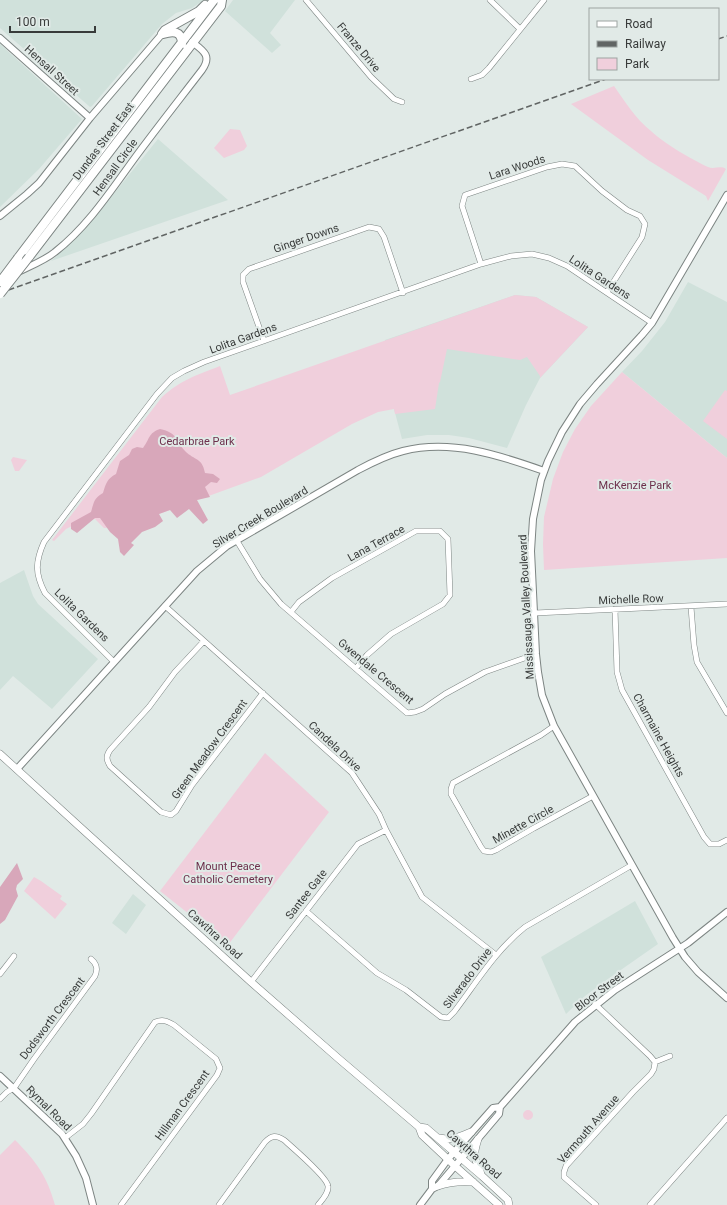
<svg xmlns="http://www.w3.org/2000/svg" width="727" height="1205" font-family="Roboto,sans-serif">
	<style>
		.built { fill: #d0e1db }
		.green { fill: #f0cfdc }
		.forest { fill: #d8a7ba }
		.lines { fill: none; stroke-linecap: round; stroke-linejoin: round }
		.minor-casing { stroke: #7d8583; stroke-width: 6 }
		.tertiary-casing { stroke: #7d8583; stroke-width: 8 }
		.secondary-casing { stroke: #7d8583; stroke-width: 8 }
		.primary-casing { stroke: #7d8583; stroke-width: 10 }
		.minor { stroke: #fff; stroke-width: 5 }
		.tertiary { stroke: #fff; stroke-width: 6 }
		.secondary { stroke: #fff; stroke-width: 7 }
		.primary { stroke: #fff; stroke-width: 8 }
		.rail { stroke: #616564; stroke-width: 1.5; stroke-dasharray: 6 3; stroke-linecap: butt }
		.primary-bridge-casing { stroke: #7d8583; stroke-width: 10; stroke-linecap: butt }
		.primary-bridge { stroke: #fff; stroke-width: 8 }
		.labels { text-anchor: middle; stroke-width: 4; stroke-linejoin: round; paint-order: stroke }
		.street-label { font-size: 11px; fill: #383b3a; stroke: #e1eae7 }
		.park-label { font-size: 11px; fill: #6d304c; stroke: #e1eae7 }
	</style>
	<rect width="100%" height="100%" fill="#e1eae7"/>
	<path class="built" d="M0,0H204L192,8L176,13L162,24L92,106L90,107L0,28Z
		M233,0H295L270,33L281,45L272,53L225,11Z
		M0,44L82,119L39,169L0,207Z
		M158,139L228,200L51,261L86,228Z
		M688,282L727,302V458L622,372L642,351L665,322Z
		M515,295L536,297L588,327L540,378L526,405L507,448L469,438L449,435H427L402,439L394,409L385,340Z
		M24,570L33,596L38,604L98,659L52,709L13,676L0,690V583Z
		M133,894L146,905L126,934L112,923Z
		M635,901L658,944L605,981L585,996L566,1014L541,957Z"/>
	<path class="green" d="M614,86C625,102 636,119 651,131C665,144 691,159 708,167C714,170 720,165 726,169L708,201L706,196L648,160L571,104Z
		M230,129L240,130L247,146L244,150L224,158L214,148Z
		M515,295L536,297L588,327L540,378V376L527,357L520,360L447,349L440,382L439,383L435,409L395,414L394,409L378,412L352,424L261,477L126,526L104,528L95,519L82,521L66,529L54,541L52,540L162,397C181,380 197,375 220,366L230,395Z
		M622,372L727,458V558L544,570L543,544L544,517L553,479L563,452L575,429L591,406Z
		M725,390L727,391V439L703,421Z
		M13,457L27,460L19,471H15L11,460Z
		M265,753L329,812L228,945L160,891Z
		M34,877L41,881L62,896L60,899L67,904L55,919L24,891Z
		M523 1115a5 5 0 1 1 10 0a5 5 0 1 1-10 0Z
		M15,1140C36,1161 47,1176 55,1205H0V1155Z"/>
	<path class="forest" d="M160,429C178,433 174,439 185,451C195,461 202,457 205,473L213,474L220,479L217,483L211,482L205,487L210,497L197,500L208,520L203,524L189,509L177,518L170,510L159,514L163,521L155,527L142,532L131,543L134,545L124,556L120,552L118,539L110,532L100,518H95L77,533L71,529V523L91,512C94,502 94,498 103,493C106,483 107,479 116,474L120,461L129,455L132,449L137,447L143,448C150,439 148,433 160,429Z
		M17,863L23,879L17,885L16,889L18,896L5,920L0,924V887Z"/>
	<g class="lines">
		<defs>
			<path id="minor" d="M306,0L371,77L394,99L402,102
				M490,0L520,29
				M471,79L482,75L489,68L544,0
				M481,264L462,206L465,195L547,167L562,164L575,166L602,191L627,210L640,216L645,224L642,237L607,292
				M264,341L243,282V275L249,269L369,227L379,229L384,237L403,293
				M237,541L260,579L281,604L407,713L415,712L423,709L445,694L485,672L536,654
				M165,606L352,773L379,814L386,830L422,897L496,955
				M691,607L694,645L697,662L727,713
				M615,609L617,672L622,690L704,837L710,844H719L727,840
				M291,612L299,602L332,578L416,531H440L448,539L450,595L443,604L391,634L367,655L356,668
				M535,613L727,604
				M204,641L175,672L149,707L110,750C106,756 106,759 110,766L161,812L171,815L176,811L192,785L263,693
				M114,662L45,593C35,574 35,562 44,542L157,394L172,378L184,371L204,362L481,264L511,256L532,254L549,258L567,266L652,323
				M554,726L541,735L453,783L451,789V794L481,847L484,851L491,852L496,850L534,828L593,796
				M306,911L377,973L406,990L441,1017L448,1018L454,1012C476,983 496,950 525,927L632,865
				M0,974L14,956
				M251,982L358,844L386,830
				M595,1004L650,1056L655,1062L654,1069L651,1074L633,1092L566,1166L564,1172V1177L596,1205
				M655,1062L670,1056
				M0,1099L7,1092L14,1088L34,1059L95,976C98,969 97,964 91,959
				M65,1138L83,1124L91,1114L155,1022C163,1019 167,1021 174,1025L216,1059L220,1068L217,1075L121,1205
				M219,1205L265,1142C272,1135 276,1135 284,1140C293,1148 327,1177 328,1186C329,1193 322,1200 318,1205
				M650,1205L727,1118"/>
			<path id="tertiary" d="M0,38L90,118
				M727,195L662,306L652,323L642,335L597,384L580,404L562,432L548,461L541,480L533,519L531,551L536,654L538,672L542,695L554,726L673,938L685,957L698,972L727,998
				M0,216L27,194L39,183L90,118L162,34
				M18,272C30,266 44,261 55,252C87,227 110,192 134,159C156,129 179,100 202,70C212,56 204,51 192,42
				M17,769L197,571L227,546L358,470C373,462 387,455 403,451C451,439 499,455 544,471
				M0,1076L62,1134L76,1156L86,1178L93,1205
				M432,1189V1181L448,1159L493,1108L500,1107
				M420,1205L432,1189L438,1186L499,1114L500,1107L575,1022L615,990L688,943L727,912"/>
			<path id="secondary" d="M0,754L80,827L251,982L339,1059L419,1127L422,1135L455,1166L499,1205
				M419,1127L426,1128L482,1176L508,1200L509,1205
				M439,1138C451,1141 461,1136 471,1132
				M478,1139C472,1158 475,1156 481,1174
				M438,1186C449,1182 461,1181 473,1182"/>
			<path id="primary" d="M162,34L165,30L199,11L205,5
				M163,34C172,31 182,30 182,44
				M29,257L221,6L222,0
				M18,258L214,0"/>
		</defs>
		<use href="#minor" class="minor-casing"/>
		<use href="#tertiary" class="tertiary-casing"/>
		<use href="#secondary" class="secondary-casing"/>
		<use href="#primary" class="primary-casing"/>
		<use href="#minor" class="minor"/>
		<use href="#tertiary" class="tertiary"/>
		<use href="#secondary" class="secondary"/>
		<use href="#primary" class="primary"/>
		<path class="rail" d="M718,39L727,36
			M0,293L606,79"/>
		<defs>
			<path id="primary-bridge" d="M0,282L18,258
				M0,294L29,257"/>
		</defs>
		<use href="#primary-bridge" class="primary-bridge-casing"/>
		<use href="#primary-bridge" class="primary-bridge"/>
	</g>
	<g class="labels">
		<g class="street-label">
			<text transform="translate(359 47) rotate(50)" y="4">Franze Drive</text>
			<text transform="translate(52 70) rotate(42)" y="4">Hensall Street</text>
			<text transform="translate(103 141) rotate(-53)" y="4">Dundas Street East</text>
			<text transform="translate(115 167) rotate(-54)" y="4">Hensall Circle</text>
			<text transform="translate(517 167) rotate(-18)" y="4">Lara Woods</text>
			<text transform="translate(306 238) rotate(-19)" y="4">Ginger Downs</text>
			<text transform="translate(600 277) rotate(33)" y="4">Lolita Gardens</text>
			<text transform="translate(243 338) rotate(-20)" y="4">Lolita Gardens</text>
			<text transform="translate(260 517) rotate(-31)" y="4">Silver Creek Boulevard</text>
			<text transform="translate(376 543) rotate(-29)" y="4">Lana Terrace</text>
			<text transform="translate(631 599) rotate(-2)" y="4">Michelle Row</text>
			<text transform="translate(526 607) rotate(-93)" y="4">Mississauga Valley Boulevard</text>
			<text transform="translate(82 615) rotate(44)" y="4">Lolita Gardens</text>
			<text transform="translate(376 671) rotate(40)" y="4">Gwendale Crescent</text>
			<text transform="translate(659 735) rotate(61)" y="4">Charmaine Heights</text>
			<text transform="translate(335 746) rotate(43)" y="4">Candela Drive</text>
			<text transform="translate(209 749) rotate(-54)" y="4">Green Meadow Crescent</text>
			<text transform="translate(523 824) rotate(-29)" y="4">Minette Circle</text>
			<text transform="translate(306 894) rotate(-52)" y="4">Santee Gate</text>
			<text transform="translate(215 934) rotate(42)" y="4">Cawthra Road</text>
			<text transform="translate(467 978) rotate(-53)" y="4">Silverado Drive</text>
			<text transform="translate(599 991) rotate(-37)" y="4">Bloor Street</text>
			<text transform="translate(52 1018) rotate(-53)" y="4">Dodsworth Crescent</text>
			<text transform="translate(182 1105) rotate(-54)" y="4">Hillman Crescent</text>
			<text transform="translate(49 1108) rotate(45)" y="4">Rymal Road</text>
			<text transform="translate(588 1129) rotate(-49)" y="4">Vermouth Avenue</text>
			<text transform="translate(474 1154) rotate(41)" y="4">Cawthra Road</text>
		</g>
		<g class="park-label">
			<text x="197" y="445">Cedarbrae Park</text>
			<text x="635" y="489">McKenzie Park</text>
			<text x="228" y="870">Mount Peace<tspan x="228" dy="13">Catholic Cemetery</tspan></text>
		</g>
	</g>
	<rect x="589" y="8" width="130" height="72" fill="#e1eae7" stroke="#9da4a2"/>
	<rect x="597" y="21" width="20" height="6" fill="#ffffff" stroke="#9da4a2"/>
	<text x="625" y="28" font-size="12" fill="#383b3a">Road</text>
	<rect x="597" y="41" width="20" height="6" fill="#616564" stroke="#9da4a2"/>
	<text x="625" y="48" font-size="12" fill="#383b3a">Railway</text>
	<rect x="597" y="58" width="20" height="12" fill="#f0cfdc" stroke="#9da4a2"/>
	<text x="625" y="68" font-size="12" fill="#383b3a">Park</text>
	<path d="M10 26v6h85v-6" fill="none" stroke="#383b3a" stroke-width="2"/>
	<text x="16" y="26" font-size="12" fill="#383b3a" stroke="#e1eae7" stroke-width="3" paint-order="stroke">100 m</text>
</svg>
